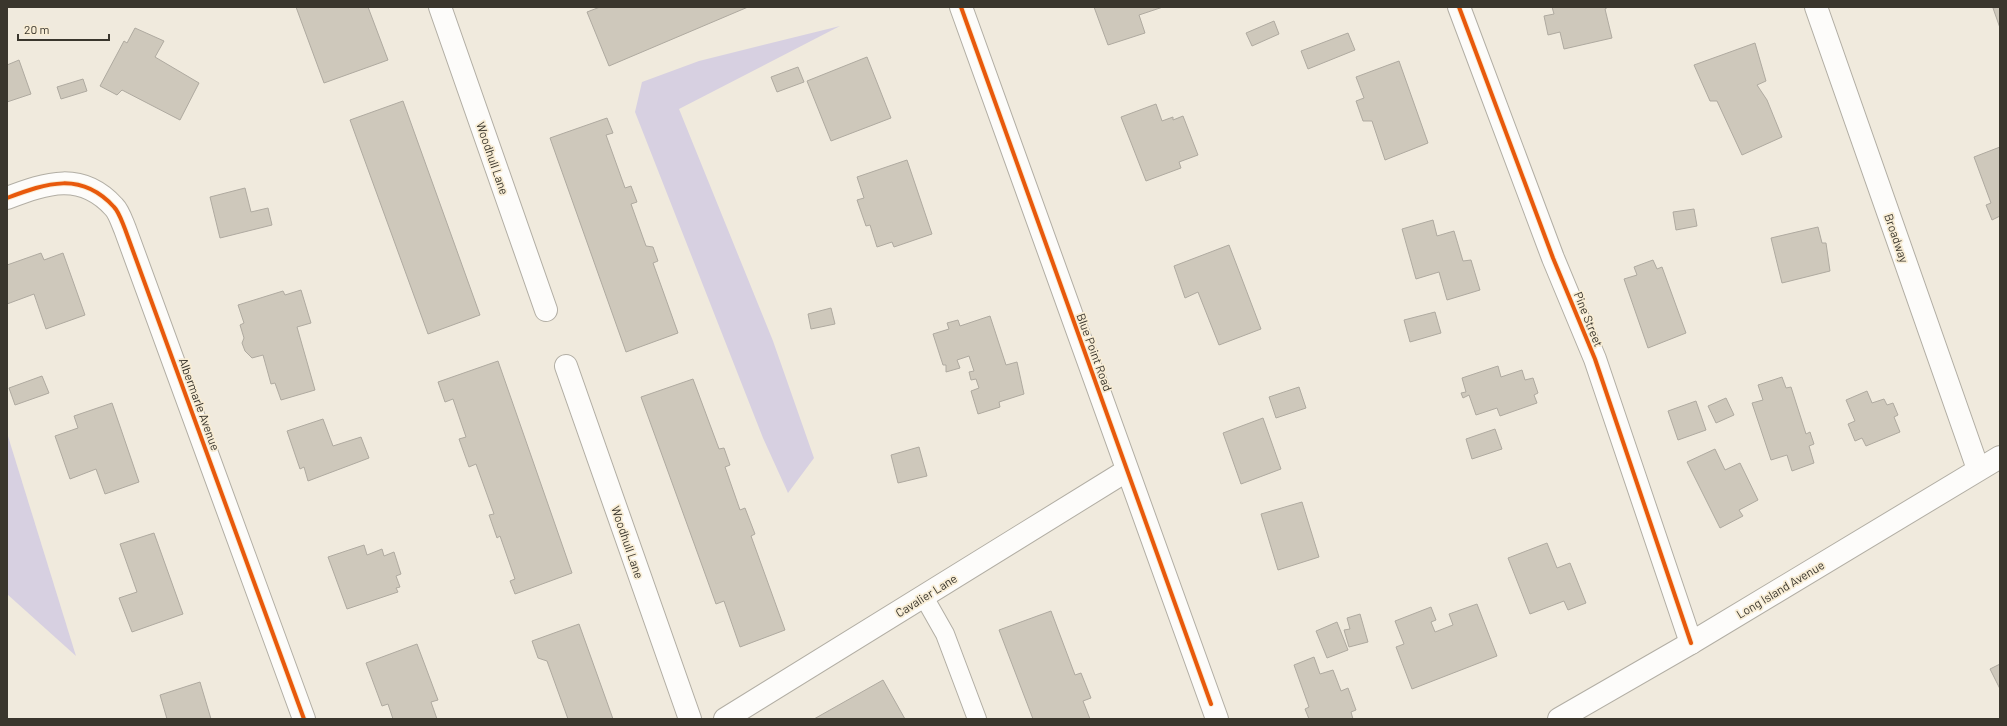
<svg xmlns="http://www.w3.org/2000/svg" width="2007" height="726" font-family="Barlow,sans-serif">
<rect width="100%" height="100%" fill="#f0eadd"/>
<g fill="#d7d0e1">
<path d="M840,26l-161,83 94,232 41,117 -26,35 -25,-55 -128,-326 7,-30 57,-21z"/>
<path d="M7,433l69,223 -69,-62z"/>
</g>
<g fill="#cec8bb" stroke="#afaaa0">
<path d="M296,7h72l20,53 -64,23z"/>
<path d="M600,7h148l-139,59 -22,-54z"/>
<path d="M1094,7h69l-24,8 6,18 -37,12z"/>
<path d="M1552,7h56l-3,2 7,29 -48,11 -4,-17 -12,3 -4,-19 10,-2z"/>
<path d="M2000,7v21l-7,-20z"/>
<path d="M1274,21l5,13 -27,12 -6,-13z"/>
<path d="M135,28l29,13 -9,16 44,26 -19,37 -58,-30 -5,5 -17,-9 24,-45 3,2z"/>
<path d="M1348,33l7,17 -47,19 -7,-18z"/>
<path d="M1755,43l11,38 -9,4 10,15 15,37 -40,18 -25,-54h-7l-16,-36z"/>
<path d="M867,57l24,61 -60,23 -24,-60z"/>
<path d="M19,60l12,34 -24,8v-37z"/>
<path d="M1399,61l29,82 -43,17 -13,-39h-9l-7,-20 8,-3 -8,-21z"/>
<path d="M798,67l6,15 -27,10 -6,-15z"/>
<path d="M83,79l4,12 -26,8 -4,-12z"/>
<path d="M403,101l77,214 -52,19 -78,-214z"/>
<path d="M1156,104l6,17 11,-4v3l10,-4 15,39 -19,7 2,6 -35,13 -25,-64z"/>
<path d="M607,118l6,15 -7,2 19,53 6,-2 6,16 -6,2 15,42 7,1 5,14 -5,2 25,70 -52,19 -76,-214z"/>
<path d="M2000,147v69l-8,4 -6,-15 5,-2 -17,-46z"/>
<path d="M907,160l25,74 -38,13 -2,-5 -15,5 -7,-22 -4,1 -9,-26 7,-2 -7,-21z"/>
<path d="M245,188l6,24 17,-4 4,17 -52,13 -10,-41z"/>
<path d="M1694,209l3,17 -21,4 -3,-18z"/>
<path d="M1433,220l4,16 17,-5 9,30 8,-1 9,30 -33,10 -8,-28 -23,7 -14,-50z"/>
<path d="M1818,227l4,16h4l4,28 -48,12 -11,-45z"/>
<path d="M1229,245l32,84 -42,16 -21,-53 -13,6 -11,-32z"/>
<path d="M41,253l3,7 19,-7 22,62 -39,14 -12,-35 -27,10v-39z"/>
<path d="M1653,260l4,9 5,-2 24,66 -38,15 -24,-69 13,-4 -3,-8z"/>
<path d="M301,290l10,33 -14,4 18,63 -34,10 -6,-17 -4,1 -8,-29 -11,3 -7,-7 -3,-8 2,-5 -4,-13 4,-2 -6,-18 45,-14 2,4z"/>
<path d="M831,308l4,16 -24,5 -3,-15z"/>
<path d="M1435,312l6,21 -31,9 -6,-22z"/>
<path d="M990,316l16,49 11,-3 7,32 -25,8 1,5 -22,7 -7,-23 8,-3 -3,-9 -5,1 -2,-8 5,-1 -5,-15 -12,4 3,8 -14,4v-7h-3l-10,-31 16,-5 -2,-6 11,-3 2,6z"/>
<path d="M498,361l74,212 -57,21 -5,-13 5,-2 -15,-43 -3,2 -8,-23 5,-1 -18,-50 -7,3 -10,-28 7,-2 -13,-38 -8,3 -7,-20z"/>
<path d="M1498,366l3,11 21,-7 3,10 8,-2 5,15 -4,2 3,8 -37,13 -3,-8 -21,7 -7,-20 -6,3 -2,-5 5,-1 -4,-14z"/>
<path d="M42,376l7,17 -34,12 -6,-17z"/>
<path d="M1782,377l4,11 5,-1 15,47 4,-2 4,12 -5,2 5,17 -22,8 -5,-16 -16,5 -19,-57 11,-3 -5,-15z"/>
<path d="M693,379l26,70 5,-1 6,17 -5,2 15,43 5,-2 10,26 -4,2 34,94 -45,17 -16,-46 -8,3 -75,-207z"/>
<path d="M1299,387l7,21 -30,10 -7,-21z"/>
<path d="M1867,391l5,12 12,-4 3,6 6,-2 5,12 -4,2 6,15 -34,14 -4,-8 -7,3 -7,-17 7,-3 -9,-21z"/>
<path d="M1726,398l8,17 -18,8 -8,-17z"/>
<path d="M1696,401l10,29 -28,10 -10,-29z"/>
<path d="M112,403l27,79 -34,12 -9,-25 -26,10 -15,-43 23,-8 -4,-12z"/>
<path d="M1263,418l18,51 -40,15 -18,-51z"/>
<path d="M323,419l10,27 28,-9 8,21 -61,23 -4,-14 -4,2 -13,-38z"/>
<path d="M1495,429l7,20 -30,10 -6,-20z"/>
<path d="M919,447l8,29 -29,7 -7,-28z"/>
<path d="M1715,449l10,21 15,-7 18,37 -19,10 4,6 -23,12 -33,-66z"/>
<path d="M1302,502l17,55 -41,13 -17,-56z"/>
<path d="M154,533l29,81 -51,18 -13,-34 18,-6 -17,-48z"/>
<path d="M1547,543l10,25 13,-5 16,40 -18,7 -4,-9 -34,13 -22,-56z"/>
<path d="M364,545l3,10 15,-6 2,7 10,-4 7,22 -5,2 4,11 -4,1 2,4 -51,17 -19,-52z"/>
<path d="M1477,604l20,52 -85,33 -16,-42 8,-3 -9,-23 36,-14 5,13 -5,2 4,10 18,-7 -4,-11z"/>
<path d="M1051,611l24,64 6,-2 10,25 -8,3 7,18h-57l-34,-89z"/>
<path d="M1360,614l8,28 -19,5 -5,-17 6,-1 -3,-11z"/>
<path d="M1337,622l11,28 -21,8 -11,-27z"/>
<path d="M579,624l34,95h-45l-21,-58 -9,-3 -6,-17z"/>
<path d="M417,644l21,56 -7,2 6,17h-44l-5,-15 -6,2 -16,-43z"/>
<path d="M1314,657l6,17 13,-4 8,21 7,-3 8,22 -5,2 2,7h-44l-4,-10 4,-2 -15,-42z"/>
<path d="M2000,664v25l-10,-20z"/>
<path d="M883,680l22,39h-91z"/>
<path d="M200,682l11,37h-44l-7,-24z"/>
</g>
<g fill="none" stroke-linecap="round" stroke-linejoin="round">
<defs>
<path id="service" d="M924,597l21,37 32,85"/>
<g id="minor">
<path d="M440,7l106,303"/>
<path d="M1459,7l94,251 42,101 96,284"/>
<path d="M1816,7l162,462"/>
<path d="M7,198c40,-15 74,-27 107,9 5,5 8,15 11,22l179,490"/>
<path d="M566,366l124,353"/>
<path d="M725,719l401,-248"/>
</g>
<g id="tertiary">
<path d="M961,7l256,712"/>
<path d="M1559,719l132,-76 309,-186"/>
</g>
</defs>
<use href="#service" stroke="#b2aea4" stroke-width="20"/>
<use href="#minor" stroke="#b2aea4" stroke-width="24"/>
<use href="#tertiary" stroke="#b2aea4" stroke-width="24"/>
<use href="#service" stroke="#fdfcfa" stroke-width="18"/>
<use href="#minor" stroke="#fdfcfa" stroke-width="22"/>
<use href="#tertiary" stroke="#fdfcfa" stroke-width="22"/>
<defs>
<g id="cycleway">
<path d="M961,7l250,697"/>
<path d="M1459,7l94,251 42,101 96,284"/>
<path d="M7,198c40,-15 74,-27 107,9 5,5 8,15 11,22l179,490"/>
</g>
</defs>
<use href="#cycleway" stroke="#f8edd5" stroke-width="6"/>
<use href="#cycleway" stroke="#e8590c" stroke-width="4"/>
</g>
<g text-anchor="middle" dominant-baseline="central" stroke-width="3.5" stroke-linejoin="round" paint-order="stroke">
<g font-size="12" fill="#3a362d" stroke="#f8edd5">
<text transform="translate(493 158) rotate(71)">Woodhull Lane</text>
<text transform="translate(1897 238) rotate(71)">Broadway</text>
<text transform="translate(1589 319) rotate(68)">Pine Street</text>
<text transform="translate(1095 352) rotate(70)">Blue Point Road</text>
<text transform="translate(200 404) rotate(70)">Albermarle Avenue</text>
<text transform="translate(628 542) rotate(71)">Woodhull Lane</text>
<text transform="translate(1780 589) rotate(-31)">Long Island Avenue</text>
<text transform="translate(926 595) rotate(-32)">Cavalier Lane</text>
</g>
</g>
<rect width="2007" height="726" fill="none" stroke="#3a362d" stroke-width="16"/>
<path d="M18 34v6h91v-6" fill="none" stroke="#3a362d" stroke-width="2"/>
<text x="24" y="34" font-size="12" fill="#3a362d" stroke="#f8edd5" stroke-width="3" paint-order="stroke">20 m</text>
</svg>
